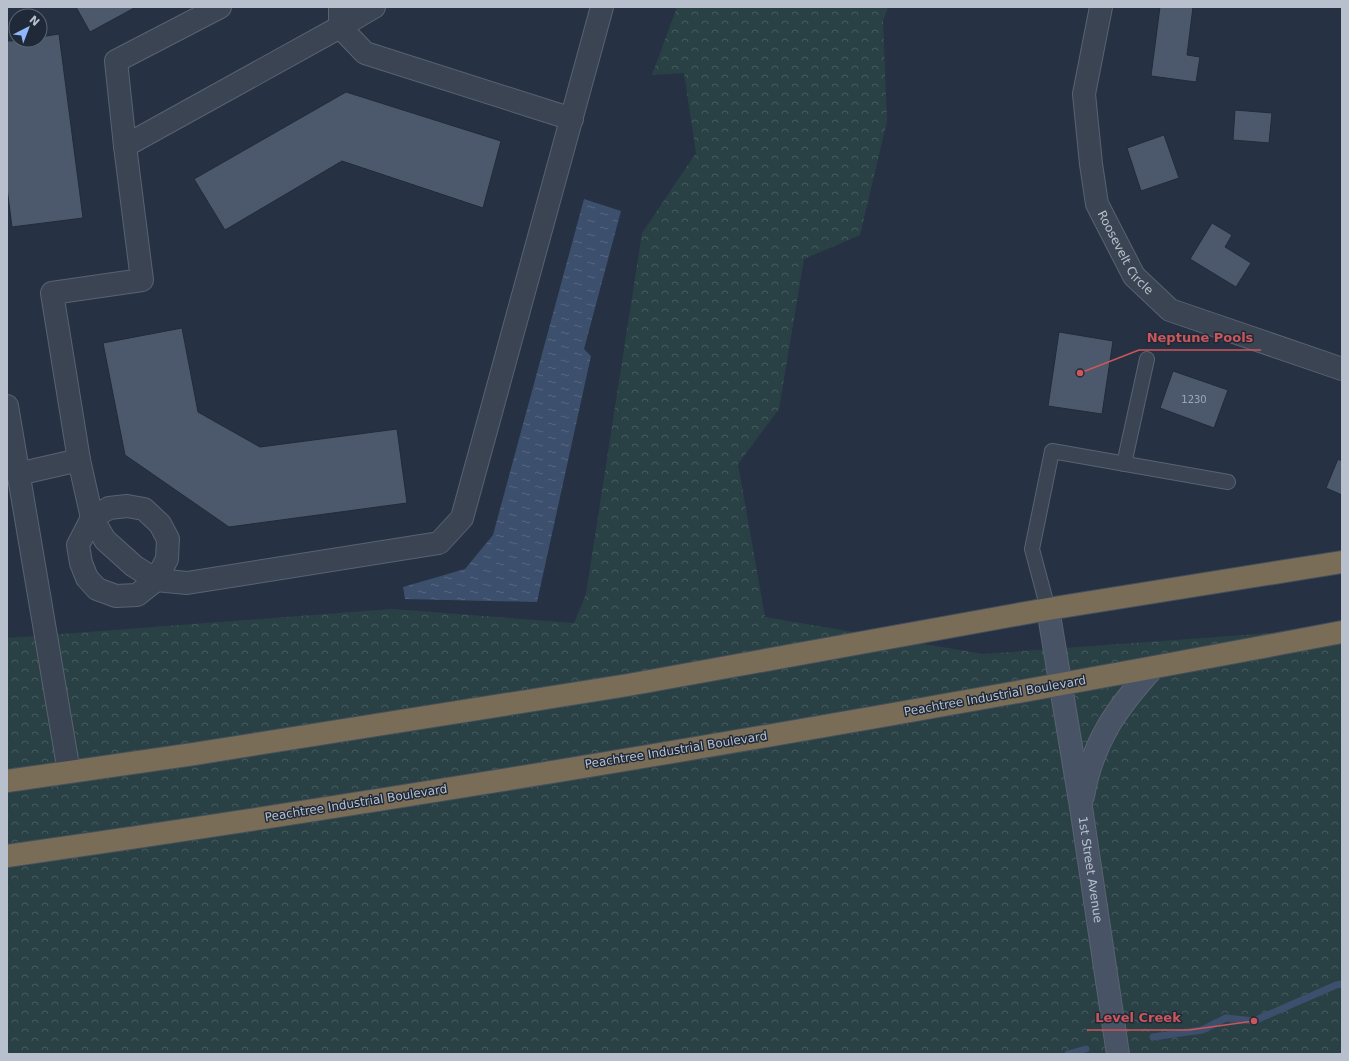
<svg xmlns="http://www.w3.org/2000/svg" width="1349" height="1061" font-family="'DejaVu Sans',sans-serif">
<defs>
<pattern id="forest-crowns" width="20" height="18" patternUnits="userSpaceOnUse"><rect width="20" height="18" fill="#294144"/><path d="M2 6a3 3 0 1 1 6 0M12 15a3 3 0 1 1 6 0" fill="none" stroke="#465b5e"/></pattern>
<pattern id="water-ripples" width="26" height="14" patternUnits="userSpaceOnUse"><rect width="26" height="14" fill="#3c4f6c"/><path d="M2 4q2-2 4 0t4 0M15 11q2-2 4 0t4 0" fill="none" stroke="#566780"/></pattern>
</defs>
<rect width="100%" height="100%" fill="#263243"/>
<path fill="url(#forest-crowns)" d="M677,7h211l-5,14 4,100 -27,114 -56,24 -25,150 -41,55 27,153 218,37 359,-26v426h-1335v-419l2,3 383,-29 182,14 12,-29 56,-361 54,-80 -12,-80 -32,2z"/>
<path fill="url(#water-ripples)" d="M584,199l37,12 -37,138 7,7 -54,246 -132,-3 -2,-12 62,-18 28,-34z"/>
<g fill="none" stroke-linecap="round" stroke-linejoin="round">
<g stroke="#3c4f6c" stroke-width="7">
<path d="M1153,1037l49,-7 24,-12 28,3 82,-36 6,-1"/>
<path d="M1068,1054l18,-5"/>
</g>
</g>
<g fill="#4c596c" stroke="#212b3a">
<path d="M76,7h60l-46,25z"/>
<path d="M1160,7h33l-6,48 13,2 -4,25 -45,-6z"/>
<path d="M59,34l24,184 -71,9 -5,-39v-147l33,-1v-3z"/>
<path d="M346,92l155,49 -18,67 -141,-47 -117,69 -31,-51z"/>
<path d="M1235,110l37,3 -3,30 -36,-3z"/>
<path d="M1164,135l15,43 -38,13 -14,-43z"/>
<path d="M1212,223l20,12 -7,12 26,16 -15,24 -46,-28z"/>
<path d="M182,328l16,84 62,35 137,-18 10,74 -178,24 -104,-72 -22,-112z"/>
<path d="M1059,332l54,9 -11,73 -54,-8z"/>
<path d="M1173,371l55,19 -14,38 -54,-20z"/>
<path d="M1338,459l4,2v34l-16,-7z"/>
</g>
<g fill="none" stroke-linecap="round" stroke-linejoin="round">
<defs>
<g id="lane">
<path d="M1124,464l23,-105"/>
<path d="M1048,609l-16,-60 20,-98 176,31"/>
</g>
<g id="street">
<path d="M340,7v20l34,-20"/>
<path id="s1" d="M1101,7l-17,87 7,70 6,40 37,72 36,34 172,59"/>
<path d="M572,119l-207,-66 -25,-26 -215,119 17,134 -90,13 27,167 13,58 13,22 29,26 22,14 31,3 252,-40 23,-25 140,-511"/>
<path d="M125,146l-9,-85 104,-54"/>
<path d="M7,406l62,366"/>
<path d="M18,474l61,-14"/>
<path d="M127,506l17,3 16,15 8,15 -1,20 -11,21 -19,15 -21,1 -19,-7 -10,-11 -6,-15 -3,-18 14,-27 17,-10z"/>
</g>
<g id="secondary">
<path id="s2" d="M1048,609l33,198 37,247"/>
<path d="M1083,796c10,-55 33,-87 70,-128"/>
</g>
<g id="highway">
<path d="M7,781l187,-27 434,-69 420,-76 294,-47"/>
<path d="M7,856c446,-64 892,-140 1335,-224"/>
</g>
</defs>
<use href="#lane" stroke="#596270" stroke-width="16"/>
<use href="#street" stroke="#596270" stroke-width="24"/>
<use href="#secondary" stroke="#596270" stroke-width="24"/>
<use href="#highway" stroke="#454f5d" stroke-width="24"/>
<use href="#lane" stroke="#3b4453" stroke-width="14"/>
<use href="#street" stroke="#3b4453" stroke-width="22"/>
<use href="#secondary" stroke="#495366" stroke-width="22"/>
<use href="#highway" stroke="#796d58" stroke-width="22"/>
</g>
<g text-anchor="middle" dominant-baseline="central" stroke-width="3" stroke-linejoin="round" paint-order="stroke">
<g font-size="10" fill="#9da6b5">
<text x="1194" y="399">1230</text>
</g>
<g font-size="12" fill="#b8c0cd" stroke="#1f2938">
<text stroke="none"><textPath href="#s1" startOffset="256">Roosevelt Circle</textPath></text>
<text transform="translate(995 696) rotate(-10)">Peachtree Industrial Boulevard</text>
<text transform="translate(676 750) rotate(-9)">Peachtree Industrial Boulevard</text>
<text transform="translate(356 803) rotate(-9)">Peachtree Industrial Boulevard</text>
<text stroke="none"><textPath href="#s2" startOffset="264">1st Street Avenue</textPath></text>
</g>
</g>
<path fill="none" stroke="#cd565a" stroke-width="1.5" d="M1080 373L1139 350H1261M1254 1021L1189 1030H1087"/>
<g fill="#cd565a" stroke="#1f2938" stroke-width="1.5">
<circle cx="1080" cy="373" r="4"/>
<circle cx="1254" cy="1021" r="4"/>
</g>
<g font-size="13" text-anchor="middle" font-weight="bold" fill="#cd565a" stroke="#1f2938" stroke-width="3" stroke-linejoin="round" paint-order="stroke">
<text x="1200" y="342">Neptune Pools</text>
<text x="1138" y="1022">Level Creek</text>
</g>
<rect width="1349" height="1061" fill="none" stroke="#b8c0cd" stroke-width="16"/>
<g transform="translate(28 28) rotate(42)"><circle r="19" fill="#1f2938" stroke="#5c6574"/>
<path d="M0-3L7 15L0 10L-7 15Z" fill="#90b7fa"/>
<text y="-6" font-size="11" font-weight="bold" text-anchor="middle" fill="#b8c0cd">N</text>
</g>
</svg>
